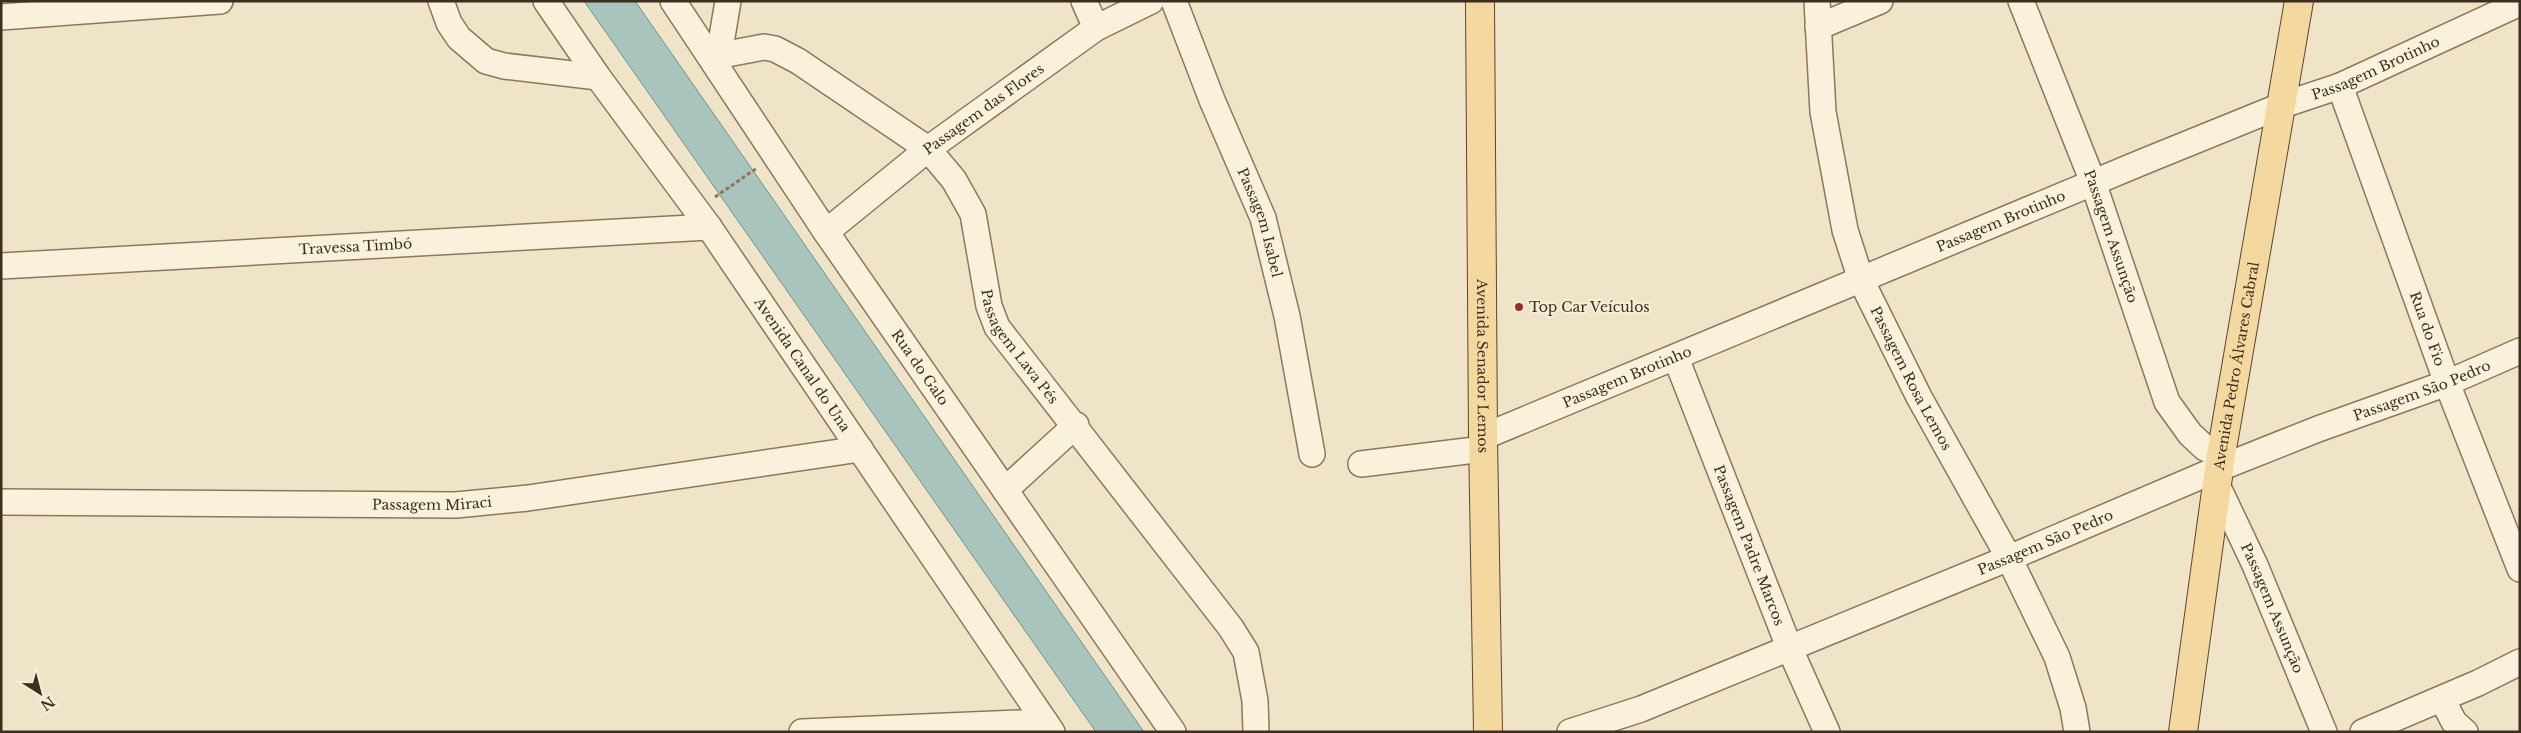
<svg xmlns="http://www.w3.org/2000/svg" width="2521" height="733" font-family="'Libre Baskerville',serif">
<rect width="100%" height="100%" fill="#f0e4c8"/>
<path fill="#a9c4bc" stroke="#6f938a" d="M584,1h51l509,731h-48z"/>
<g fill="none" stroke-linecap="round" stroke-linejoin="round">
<defs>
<g id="minor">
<path d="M441,1l8,22 10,15 27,23 18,5 94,11"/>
<path id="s1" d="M546,1l52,76 111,150 343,505"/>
<path id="s2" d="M673,1l153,231 347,500"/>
<path d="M1084,1l12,27"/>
<path id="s3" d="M1174,1l38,99 51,118 24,98 25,138"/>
<path id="s4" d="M1817,1l6,111 22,118 16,50 58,117 90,161 48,99 16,51 4,24"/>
<path id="s5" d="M2021,1l72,181 74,220 23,32 15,14 16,7"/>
<path d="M1,17l219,-16"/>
<path d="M1818,27l62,-26"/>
<path d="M719,55l9,-54"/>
<path id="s6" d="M711,57l53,-10 11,2 23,12 130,88 26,31 19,34 16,92 8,21 234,301 15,24 9,49 1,31"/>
<path id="s7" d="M2340,86l107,297 73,186"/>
<path id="s8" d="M826,232l102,-83 168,-121 55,-27"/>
<path id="s9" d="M1,266l708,-39"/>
<path id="s10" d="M1676,358l113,289 38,85"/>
<path id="s11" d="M1483,437l662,-276 138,-56 57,-19 180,-83"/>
<path d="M1361,464l122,-15"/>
<path id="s12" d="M2217,485l38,80 69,167"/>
<path d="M1005,490l71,-65"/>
<path id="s13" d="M1,502l455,3 72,-7 332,-49"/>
<path d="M2442,699l12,23 11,10"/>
<path d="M802,732l243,-10"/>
<path id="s14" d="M1570,732l71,-23 368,-151 211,-90 98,-39 129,-46 73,-32"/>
<path d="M2363,732l115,-49 42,-21"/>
</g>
<g id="major">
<path id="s15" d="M1480,1l3,436 5,295"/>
<path id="s16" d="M2183,732l38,-277 78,-454"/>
</g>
</defs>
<use href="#minor" stroke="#8d765c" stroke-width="28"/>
<use href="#major" stroke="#5b4430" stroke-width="30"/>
<path stroke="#8d765c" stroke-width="3" stroke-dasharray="4 2.5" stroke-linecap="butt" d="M715,197l42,-29"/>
<use href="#minor" stroke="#faf1dc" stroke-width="25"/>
<use href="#major" stroke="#f3d9a0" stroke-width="28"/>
</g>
<circle fill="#9e2a2b" stroke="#f7eed8" stroke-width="2" cx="1519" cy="307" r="5"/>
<g text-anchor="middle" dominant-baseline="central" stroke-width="4" stroke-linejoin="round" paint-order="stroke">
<g font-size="14" fill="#3d2e20" stroke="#f7eed8">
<text stroke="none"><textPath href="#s11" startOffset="966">Passagem Brotinho</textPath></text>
<text stroke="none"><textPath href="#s8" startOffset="200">Passagem das Flores</textPath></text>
<text stroke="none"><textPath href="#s11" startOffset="561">Passagem Brotinho</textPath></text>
<text stroke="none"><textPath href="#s3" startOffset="238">Passagem Isabel</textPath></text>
<text stroke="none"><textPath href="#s5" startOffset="252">Passagem Assunção</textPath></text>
<text stroke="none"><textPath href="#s9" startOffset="355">Travessa Timbó</textPath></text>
<text stroke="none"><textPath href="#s7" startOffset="258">Rua do Fio</textPath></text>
<text stroke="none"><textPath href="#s6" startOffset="471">Passagem Lava Pés</textPath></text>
<text stroke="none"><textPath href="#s1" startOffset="445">Avenida Canal do Una</textPath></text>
<text stroke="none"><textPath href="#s16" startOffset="370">Avenida Pedro Álvares Cabral</textPath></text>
<text stroke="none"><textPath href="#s15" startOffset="365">Avenida Senador Lemos</textPath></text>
<text stroke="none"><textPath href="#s2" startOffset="442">Rua do Galo</textPath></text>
<text stroke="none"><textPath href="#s4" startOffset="394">Passagem Rosa Lemos</textPath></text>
<text stroke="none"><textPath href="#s11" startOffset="156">Passagem Brotinho</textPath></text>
<text stroke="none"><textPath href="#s14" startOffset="918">Passagem São Pedro</textPath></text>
<text stroke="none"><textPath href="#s13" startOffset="431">Passagem Miraci</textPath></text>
<text stroke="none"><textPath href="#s14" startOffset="512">Passagem São Pedro</textPath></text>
<text stroke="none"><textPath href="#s10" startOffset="201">Passagem Padre Marcos</textPath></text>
<text stroke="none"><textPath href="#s12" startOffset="135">Passagem Assunção</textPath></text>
</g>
<g font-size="14" fill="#3d2e20" stroke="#f7eed8" text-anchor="start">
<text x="1529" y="307">Top Car Veículos</text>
</g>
</g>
<rect width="2521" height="733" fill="none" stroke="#3d2e20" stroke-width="5"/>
<g transform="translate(40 693) rotate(144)" stroke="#f7eed8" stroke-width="4" paint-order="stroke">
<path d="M0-4L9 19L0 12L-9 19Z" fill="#3d2e20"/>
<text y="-8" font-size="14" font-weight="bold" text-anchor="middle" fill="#3d2e20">N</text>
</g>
</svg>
